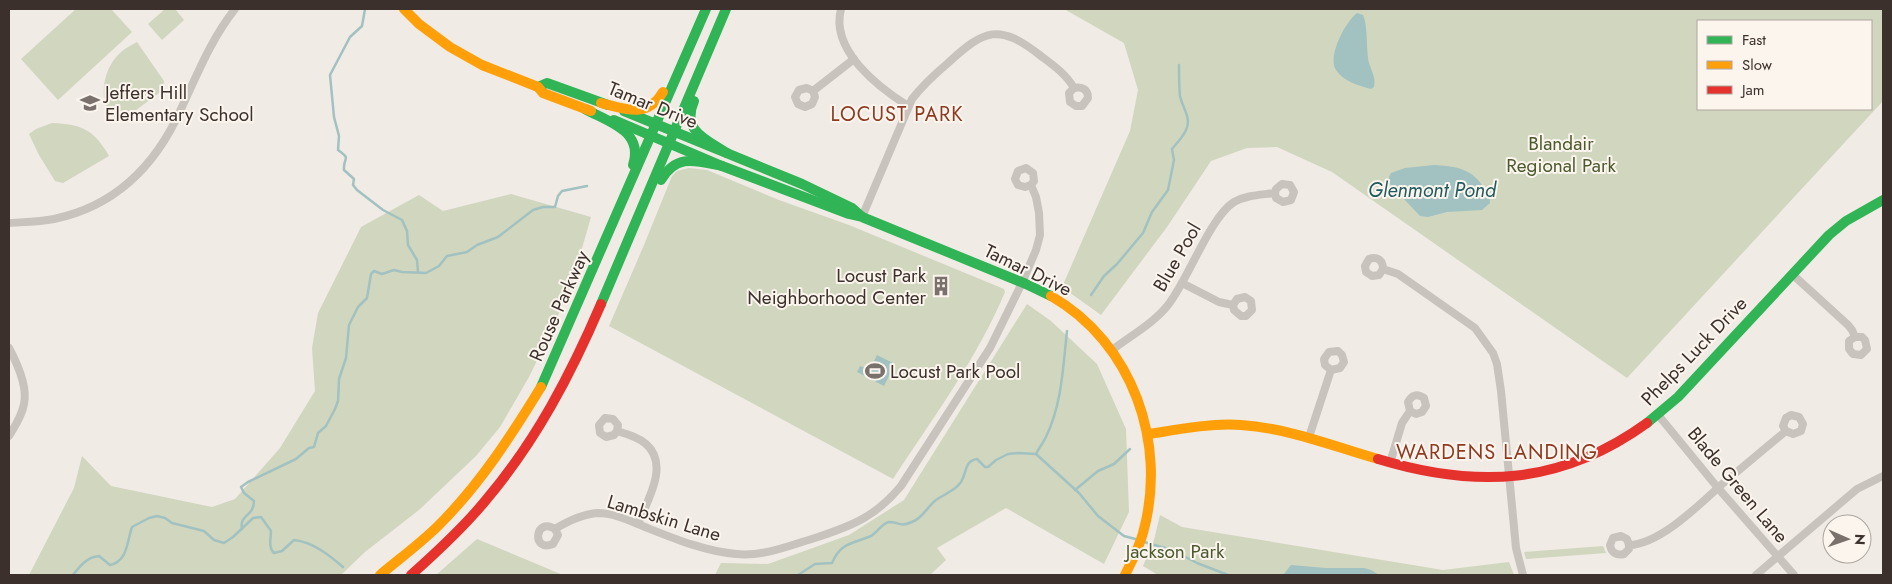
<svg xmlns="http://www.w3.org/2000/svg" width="1892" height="584" font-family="Jost,sans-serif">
<rect width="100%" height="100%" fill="#f0ebe5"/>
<g fill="#d1d6bf" fill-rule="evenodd">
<path d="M76,9h35l21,23 -74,68 -37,-41z"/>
<path d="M165,9h10l9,11 -22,20 -14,-16z"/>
<path d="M1064,9h819v92l-256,277 -295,-206 -55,-25 -30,1 -36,13 -44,66 -66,88 -39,-28 68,-156 8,-41 -14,-47zM1698,21h173v88h-173z"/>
<path d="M137,42l27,39 -1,9 -43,32c-3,-3 -6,-5 -9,-8 -14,-17 -6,-48 9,-61 5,-5 12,-8 17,-11z"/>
<path d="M52,123c30,1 42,7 57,33l-46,27 -8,-2 -16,-26 -10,-21 7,-5z"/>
<path d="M689,168l18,2 72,30 70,25 155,64 1,3c-28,67 -73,127 -112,187l-284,-153 35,-81 28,-69 5,-5z"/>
<path d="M511,194l80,23 -19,66 -22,51 -21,43 -29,50 -24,29 -57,54 -54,42 -24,23h-312l45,-87 8,-32 29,30 101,21 23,-8 45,-51 35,-57 -3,-43 6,-35 43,-86 58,-32 24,16z"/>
<path d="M1027,304l24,17 46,43 29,65 3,83 -25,52 -98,-56 -69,40 9,12 -16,15h-215l6,-12 47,1 81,-29 55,-35z"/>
<path d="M1160,515l22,12 261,43 66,-8 5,13h-356l-15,-9 11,-26z"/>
<path d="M477,539l86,36h-127z"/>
<path d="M1603,546l3,7 -80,6 -2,-7z"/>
</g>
<g fill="#a1c2c1">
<path d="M1357,13l6,2c5,10 3,35 6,48 3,9 7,15 5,24l-3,2c-12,-3 -28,-8 -35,-19 -9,-13 9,-48 21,-57z"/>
<path d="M1434,165c20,1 36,3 48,20 5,6 8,11 8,18l-8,7 -35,2 -19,5 -8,-1 -31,-33 -1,-4 3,-6 14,-5z"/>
<path d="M877,355l18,9 -11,22 -27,-14 3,-6 10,3z"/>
<path d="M1291,565l35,3h38l7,2 8,5h-96z"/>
</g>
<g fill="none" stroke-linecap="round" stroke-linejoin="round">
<g stroke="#a1c2c1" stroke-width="2.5">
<path d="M365,9l-3,17 -12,11 -20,38 4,42 5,19 -1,14c14,10 5,6 6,20l10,9 -1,6 4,5 26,20 19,10 5,11 1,14 9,15 1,12"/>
<path d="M1091,295l13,-19 13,-12 26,-31 9,-21 16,-22 6,-30 -2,-11c5,-6 11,-12 14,-19 6,-12 -4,-23 -6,-34 -1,-9 -1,-22 -1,-31"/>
<path d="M1036,454c3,-6 7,-11 10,-17 16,-33 17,-70 21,-106"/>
<path d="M1075,490l23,-19 16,-7 16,-15"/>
<path d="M242,529c-3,-15 12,-12 12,-28l-10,-8 -3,-6 7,-5 48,-23 13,-11 5,-1 4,-14 8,-7 9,-17 3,-8 1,-22 7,-21 3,-33 9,-18 9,-9 4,-24 3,-3 8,3 12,-4 8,2 24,1 13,-7 8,-10 20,-4 10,-7 21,-8 35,-27 10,-3h12l3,-11 4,-5 25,-5"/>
<path d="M1144,542l28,8 25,13 31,12"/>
<path d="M73,575c7,-9 14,-18 26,-19l11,9c18,-4 17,-24 22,-38l17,-9 8,-2 8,2 7,5 32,8 10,9 10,3 9,-6 20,-19 8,-1 10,14c0,7 -3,17 3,22l8,-2 12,-11c19,2 35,15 49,27"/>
<path d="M798,575l17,-11 17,-1c9,-21 20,-19 39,-27 6,-3 11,-13 18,-14 11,0 10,6 25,-1 9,-4 14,-15 22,-21 4,-3 9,-5 13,-8 4,-2 9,-6 12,-10 6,-9 3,-21 16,-23l8,8h3l8,-7 12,-6 11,-1 17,1 43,39 19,23 26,20 15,4"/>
</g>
<g stroke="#c9c3be" stroke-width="8">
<path d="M841,9c-11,41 37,78 67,97"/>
<path d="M813,91l2,6 -3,7 -7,3 -7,-3 -3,-7 4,-7 8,-2 6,3 41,-32"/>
<path d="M862,217l50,-118c11,-14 23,-25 36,-36 37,-34 51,-40 93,-7 12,9 25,18 33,32 9,-2 14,2 14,10l-6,8h-6l-6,-4 -1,-9 5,-5"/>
<path d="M9,223c15,-1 30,-1 45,-4 62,-13 102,-54 127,-110 16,-34 30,-70 54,-100"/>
<path d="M1383,269l-4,6 -7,1 -6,-4 -1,-6 4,-7c8,-3 14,1 14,10l15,5 77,54 18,25 4,11 4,27 15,157 7,27"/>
<path d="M1792,274l56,51 4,5 3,7h7l3,3 2,9 -6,6 -8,-1 -4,-5v-8l6,-4"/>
<path d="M1182,283l37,19 14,3 1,5 7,6h5l6,-6 -1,-9 -6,-4 -8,2 -4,6"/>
<path d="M9,348c8,15 19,38 15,56 -2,12 -9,22 -15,32"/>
<path d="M1112,350c18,-14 42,-27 56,-45 20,-25 42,-88 66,-103 12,-7 27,-7 41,-9l1,-4 6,-5 8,1 4,7 -3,8 -8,2 -7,-4 -1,-5"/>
<path d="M1659,416l59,72 76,87"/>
<path d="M617,431l-3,4 -8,2 -6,-4 -1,-8 6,-7 8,1 5,6 -1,6c10,3 21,6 29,13 24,21 1,57 -8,80"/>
<path d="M1309,437l22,-67 9,-2 4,-6 -2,-7 -4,-4 -9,1 -5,7 1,6 6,5"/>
<path d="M1390,463l12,-40 8,-12 -2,-9c4,-7 9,-9 16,-4l2,8 -4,6 -6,2 -6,-3"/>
<path d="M555,529l3,6 -5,9c-22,9 -18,-28 2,-15 13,-8 27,-15 43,-16 16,0 32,8 47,14 30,12 59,24 91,27 28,3 55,-9 82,-17 36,-12 58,-21 83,-51l89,-138 32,-65 14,-33 4,-15 -1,-22 -3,-16 -5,-12 3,-4 -1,-8 -7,-5 -8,3 -3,8 3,6 7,2 6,-2"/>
<path d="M1629,545l-2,-6 -6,-3 -8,2 -3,7c1,7 6,11 14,9l5,-5v-4c31,-1 70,-40 92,-60 22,-18 43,-36 65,-54l7,3 8,-3 2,-7 -4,-7 -8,-2 -5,3 -3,8 3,5"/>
<path d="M1756,575l101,-86 26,-13"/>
</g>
<g stroke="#30b455" stroke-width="10">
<path d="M538,87l9,-4 61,22"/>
<path d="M694,101c-13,30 12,38 33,52"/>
<path d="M585,109c24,13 59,22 48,56"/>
<path d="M624,111l178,73 50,24 9,8"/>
<path d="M614,120l108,46 127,48 13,3 164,67 25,12"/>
<path d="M661,180c16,-27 35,-19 61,-14"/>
<path d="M601,304l125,-295"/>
<path d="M541,387l165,-378"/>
<path d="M1647,423l31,-26 151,-162 17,-14 37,-21"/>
</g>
<g stroke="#ff9f0a" stroke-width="10">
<path d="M404,9l15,15 31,23 32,18 56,22 5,6 48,18"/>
<path d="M601,103c25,6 46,16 62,-11"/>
<path d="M1051,296c82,47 117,148 92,237 -4,15 -11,28 -18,42"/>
<path d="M1150,434c30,-5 61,-11 91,-9 47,3 92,21 137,34"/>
<path d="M380,575c19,-16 41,-32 59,-50 41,-41 72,-89 102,-138"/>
</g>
<g stroke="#e5322d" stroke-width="10">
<path d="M1378,459c99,30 183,26 269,-36"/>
<path d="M411,575c27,-24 53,-48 75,-75 50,-59 85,-126 115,-196"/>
</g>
</g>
<defs>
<symbol id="school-bare" viewBox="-9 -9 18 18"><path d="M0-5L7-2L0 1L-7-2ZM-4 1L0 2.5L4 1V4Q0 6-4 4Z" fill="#7a716c" stroke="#fbf5ee" stroke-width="2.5" paint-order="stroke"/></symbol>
<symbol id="building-bare" viewBox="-9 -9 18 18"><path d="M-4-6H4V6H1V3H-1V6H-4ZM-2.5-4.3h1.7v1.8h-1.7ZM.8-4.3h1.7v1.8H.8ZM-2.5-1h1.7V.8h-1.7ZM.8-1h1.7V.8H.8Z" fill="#7a716c" stroke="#fbf5ee" stroke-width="2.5" paint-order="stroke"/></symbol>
<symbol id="stadium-bare" viewBox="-9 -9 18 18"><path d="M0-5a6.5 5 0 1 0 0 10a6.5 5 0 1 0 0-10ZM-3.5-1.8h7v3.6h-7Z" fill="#7a716c" stroke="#fbf5ee" stroke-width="2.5" paint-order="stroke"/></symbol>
</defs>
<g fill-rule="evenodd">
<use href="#school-bare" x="76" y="89" width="28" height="28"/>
<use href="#building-bare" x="927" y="272" width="28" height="28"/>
<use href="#stadium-bare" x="861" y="357" width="28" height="28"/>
</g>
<g text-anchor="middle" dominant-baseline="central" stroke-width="4" stroke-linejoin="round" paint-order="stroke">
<g font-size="19" fill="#3b302b" stroke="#fbf5ee" text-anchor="start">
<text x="105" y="92">Jeffers Hill<tspan x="105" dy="22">Elementary School</tspan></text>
<text x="926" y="275" text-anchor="end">Locust Park<tspan x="926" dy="22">Neighborhood Center</tspan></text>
<text x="890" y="371">Locust Park Pool</text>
</g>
<g font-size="19" fill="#3b302b" stroke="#fbf5ee">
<text transform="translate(653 105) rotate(22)">Tamar Drive</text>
<text transform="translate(1177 257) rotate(-60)">Blue Pool</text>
<text transform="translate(1028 270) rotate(26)">Tamar Drive</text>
<text transform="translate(559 306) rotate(-66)">Rouse Parkway</text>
<text transform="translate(1694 351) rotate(-46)">Phelps Luck Drive</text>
<text transform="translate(1738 485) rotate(50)">Blade Green Lane</text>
<text transform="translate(664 518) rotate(17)">Lambskin Lane</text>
</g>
<g font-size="19" fill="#4a5a2e" stroke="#fbf5ee">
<text x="1561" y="143">Blandair<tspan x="1561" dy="22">Regional Park</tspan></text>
<text x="1175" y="551">Jackson Park</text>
</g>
<g font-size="20" letter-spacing="1" fill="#8c3b22" stroke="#fbf5ee">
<text x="897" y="114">LOCUST PARK</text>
<text x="1497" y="452">WARDENS LANDING</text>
</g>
<g font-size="20" font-style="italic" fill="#1f5a5e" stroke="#fbf5ee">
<text x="1432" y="190">Glenmont Pond</text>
</g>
</g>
<rect width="1892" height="584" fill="none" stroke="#3b302b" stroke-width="20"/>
<rect x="1697" y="20" width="175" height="90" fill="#fbf5ee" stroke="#aea6a0"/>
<rect x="1707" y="36" width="25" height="8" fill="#30b455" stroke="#aea6a0"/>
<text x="1742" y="45" font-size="15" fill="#3b302b">Fast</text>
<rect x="1707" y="61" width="25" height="8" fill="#ff9f0a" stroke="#aea6a0"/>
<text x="1742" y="70" font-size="15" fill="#3b302b">Slow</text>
<rect x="1707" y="86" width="25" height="8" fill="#e5322d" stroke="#aea6a0"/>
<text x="1742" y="95" font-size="15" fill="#3b302b">Jam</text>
<g transform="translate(1847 539) rotate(92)"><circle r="24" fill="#fbf5ee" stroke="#aea6a0"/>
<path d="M0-4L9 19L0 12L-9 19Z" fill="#7a716c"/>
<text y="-8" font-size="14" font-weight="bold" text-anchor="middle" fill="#3b302b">N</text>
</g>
</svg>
